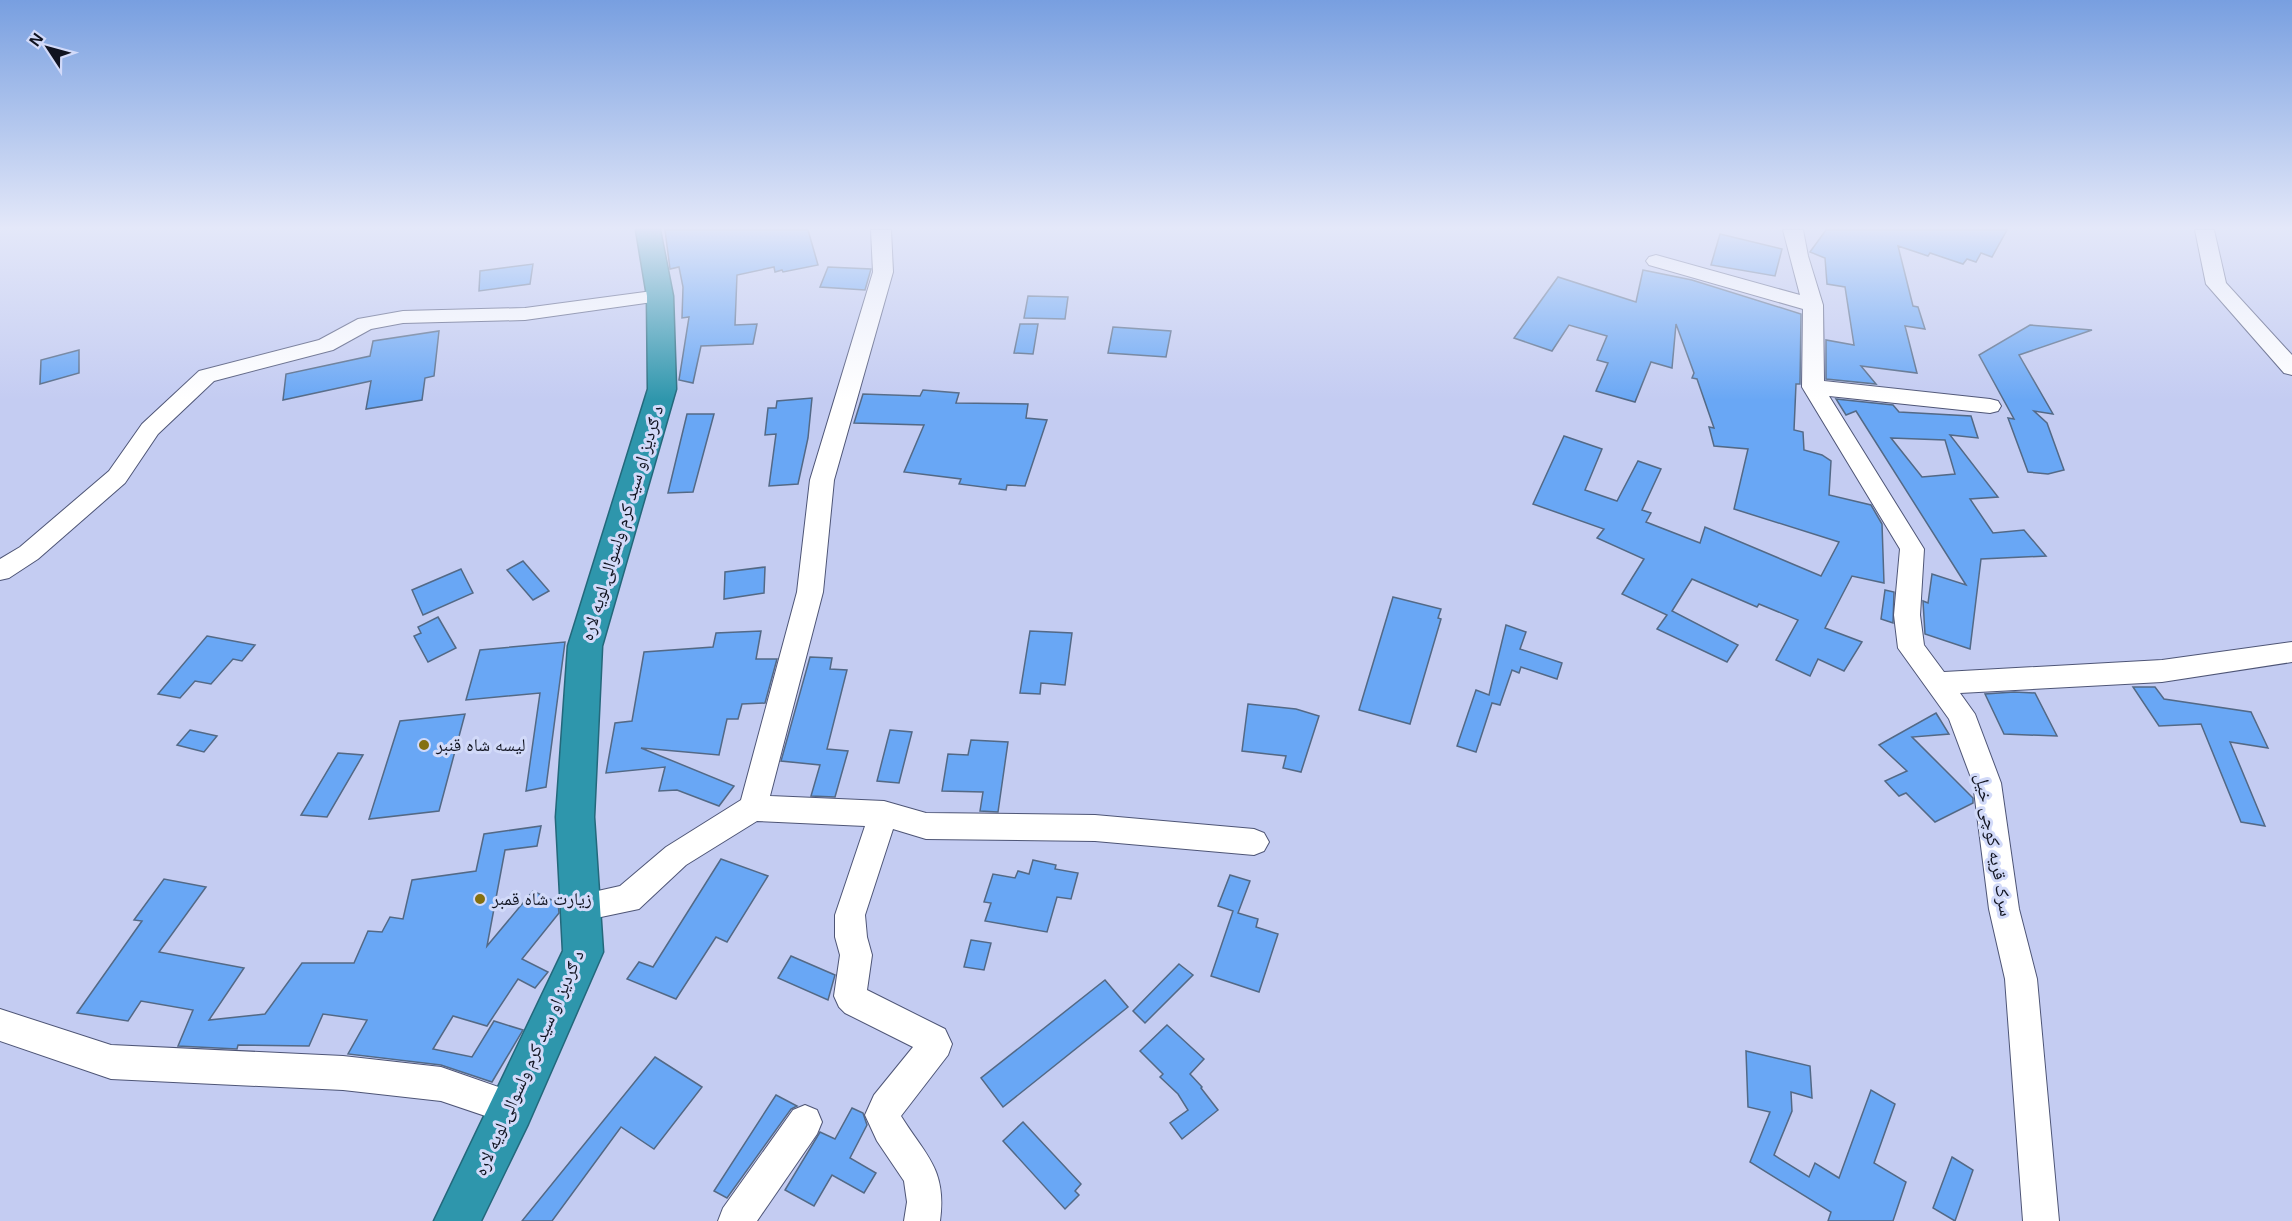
<svg xmlns="http://www.w3.org/2000/svg" width="2292" height="1221" font-family="Helvetica,'Noto Naskh Arabic',sans-serif">
<rect width="100%" height="100%" fill="#c4ccf2"/>
<g fill="#69a7f5" stroke="#536986" stroke-width="1.5" fill-rule="evenodd">
<path d="M665,230h143l10,35 -35,7 -1,-2 -7,2 -1,-5 -37,8 -2,50 22,-1 -4,20 -52,2 -8,37 -14,-3 10,-63 -7,1 1,-31 -4,-20 -9,2z"/>
<path d="M1826,230h181l-15,27 -11,-4 -5,9 -9,-3 -4,5 -33,-11 -2,3 -30,-10 15,60 5,1 7,22 -20,-3 12,47 -56,-7 15,18 -50,-5v-39l28,5 -9,-58 -18,-3 -2,-26 -15,-6z"/>
<path d="M1720,234l62,15 -7,27 -64,-11z"/>
<path d="M533,264l-3,20 -51,7 1,-20z"/>
<path d="M828,267l43,2 -6,21 -45,-3z"/>
<path d="M1643,270l49,10 109,34 -1,70h-4l-2,46 9,2 1,18 18,5 9,6 -2,34 42,10 11,19 2,59 -32,-7 -27,52 37,14 -18,29 -26,-12 -8,17 -34,-16 22,-40 -39,-16 -2,3 -65,-28 -20,32 66,34 -11,17 -70,-33 10,-14 -45,-21 22,-35 -47,-21 7,-9 -71,-25 31,-68 38,13 -17,41 32,11 21,-40 23,8 -19,41 9,3 -5,9 54,21 5,-16 116,49 18,-34 -105,-33 14,-60 -34,-3 -5,-19 5,1 -17,-49 -5,-1 2,-5 -18,-49 -4,44 -21,-6 -16,40 -39,-11 12,-28 -11,-3 10,-24 -38,-11 -17,26 -38,-13 44,-61 78,25z"/>
<path d="M1028,296l40,1 -3,22 -41,-1z"/>
<path d="M1020,324h18l-5,30 -19,-1z"/>
<path d="M2030,325l62,5 -73,25 34,59 -19,-3 13,12 17,47 -16,4 -20,-2 -20,-54 6,1 -35,-64z"/>
<path d="M1113,327l58,4 -5,26 -58,-4z"/>
<path d="M439,331l-5,45 -9,2 -3,22 -56,9 5,-28 -88,19 3,-26 84,-18 3,-15z"/>
<path d="M79,350v23l-39,11 1,-24z"/>
<path d="M923,390l36,3 -3,10 72,1 -2,14 21,2 -22,66 -18,-1 -1,5 -47,-6 2,-5 -57,-7 20,-47 -70,-2 9,-29 57,2z"/>
<path d="M812,398l-4,40 -10,46 -29,2 7,-52 -11,1 3,-27h8l1,-7z"/>
<path d="M1836,399l57,6 6,7 72,4 7,22 -28,-3 48,62 -28,2 23,34 31,-3 22,26 -65,3 -11,90 -45,-15 -2,-33 5,2 4,-29 34,11 -110,-174 -10,4zM1891,438l54,2 10,34 -33,3z"/>
<path d="M687,414h27l-21,78 -25,1z"/>
<path d="M523,561l26,30 -16,9 -26,-30z"/>
<path d="M765,567l-1,26 -40,6 1,-27z"/>
<path d="M461,569l12,24 -50,22 -11,-25z"/>
<path d="M1885,590l9,2 -1,31 -12,-4z"/>
<path d="M1393,597l48,12 -3,9 3,1 -31,105 -51,-14z"/>
<path d="M438,617l18,31 -28,14 -14,-26 7,-3 -3,-6z"/>
<path d="M1506,625l20,7 -6,17 42,14 -5,16 -36,-12 -2,6 -7,-3 -12,35 -8,-2 -16,49 -19,-6 19,-56 13,5z"/>
<path d="M761,631l-5,28h21l-12,44 -23,1 -4,15h-11l-8,36 -78,-7 93,38 -15,20 -42,-16 -18,1 6,-24 -59,6 9,-50 17,-2 12,-69 69,-5 3,-14z"/>
<path d="M1030,631l42,2 -7,52 -24,-2 -1,11 -20,-1z"/>
<path d="M207,636l48,9 -13,16 -9,-2 -22,25 -16,-3 -15,17 -22,-4z"/>
<path d="M565,642l-19,145 -20,4 14,-98 -74,7 14,-50z"/>
<path d="M810,657l22,1 -2,11 17,1 -20,79 21,2 -13,46 -24,-1 9,-31 -39,-4z"/>
<path d="M2133,687h22l9,12 87,13 17,36 -38,-6 35,84 -24,-4 -40,-98 -42,2z"/>
<path d="M2014,692l21,1 22,43 -53,-2 -19,-40z"/>
<path d="M1248,704l48,5 23,7 -18,56 -18,-4 3,-12 -44,-5z"/>
<path d="M1936,713l13,21 -37,3 61,61v5l-38,19 -29,-29 -7,3 -14,-15 22,-10 -28,-26z"/>
<path d="M465,714l-26,97 -70,8 31,-98z"/>
<path d="M190,730l27,6 -13,16 -27,-7z"/>
<path d="M890,730l22,2 -13,51 -22,-2z"/>
<path d="M971,740l37,2 -10,70 -18,-1 3,-19 -41,-1 6,-37 20,1z"/>
<path d="M338,753l25,2 -36,62 -26,-2z"/>
<path d="M541,826l-4,20 -32,4 -18,96 46,-55 25,12 1,10 -37,46 26,13 -13,16 -17,-9 -31,47 -34,-10 -20,33 39,8 22,-36 29,9 -31,52 -51,-17 -93,-11 19,-34 -44,-6 -14,32 -71,-1 -1,4 -59,-3 15,-36 -52,-9 -13,20 -51,-8 65,-92 -8,-1 30,-41 42,8 -47,65 85,16 -35,52 56,-6 37,-51h52l14,-32 14,1 8,-15 13,2 9,-39 64,-9 8,-37z"/>
<path d="M721,859l47,17 -41,66 -11,-5 -40,62 -49,-20 12,-17 14,5z"/>
<path d="M1033,860l23,5 -1,4 23,4 -7,26 -14,-2 -10,35 -62,-11 6,-18 -7,-1 9,-28 22,4 3,-7 11,3z"/>
<path d="M1230,875l20,6 -12,32 20,6 -2,8 22,7 -19,58 -48,-16 22,-65 -15,-5z"/>
<path d="M971,940l20,3 -7,27 -20,-3z"/>
<path d="M791,956l44,19 -7,25 -50,-22z"/>
<path d="M1179,964l14,11 -48,48 -12,-12z"/>
<path d="M1105,980l23,27 -125,100 -22,-29z"/>
<path d="M1167,1025l37,34 -14,15 12,13 -1,1 17,22 -36,29 -12,-16 18,-13 -10,-16 -18,-17 3,-3 -23,-23z"/>
<path d="M1746,1051l64,15 2,32 -21,-6 1,19 -18,44 35,22 6,-14 24,15 32,-88 24,14 -21,59 32,19 -13,39h-65l3,-9 -81,-50 20,-50 -22,-5z"/>
<path d="M655,1057l47,30 -48,62 -33,-22 -69,94h-30z"/>
<path d="M776,1095l21,11 -6,3 -64,89 -13,-7z"/>
<path d="M852,1108l11,5 4,12 -17,33 26,15 -12,20 -32,-18 -18,31 -29,-16 35,-58 15,7z"/>
<path d="M1023,1122l58,62 -6,7 4,4 -14,14 -62,-68z"/>
<path d="M1952,1157l21,13 -18,51 -22,-13z"/>
</g>
<g fill="none" stroke-linecap="round" stroke-linejoin="round">
<defs>
<g id="minor">
<path d="M871,230h20l2,42 -59,208 -11,112 -53,204 114,5 42,12 169,2 159,14 10,4 5,9 -5,9 -10,4 -159,-14 -169,-2 -33,-10 -28,86 2,22 5,18 -5,35 78,39 7,15 -4,11 -47,61c25,40 46,53 39,105h-36l3,-19 -3,-21 -27,-40 -12,-26 9,-20 39,-48 -68,-34 -6,-6 -5,-11 6,-41 -5,-18v-22l30,-89 -108,-5 -71,44 -47,44 -57,12 -11,-4 -4,-10 4,-10 49,-11 46,-39 75,-47 56,-208 13,-112 63,-208z"/>
<path d="M1783,230h20l5,26 15,49 1,76 166,18 8,2 3,5 -3,5 -8,2 -161,-17 95,153 -4,66 4,30 20,27 218,-12 130,-18v20l-130,20 -202,11 15,21 26,69 18,126 18,70 22,242h-36l-18,-242 -16,-70 -16,-126 -24,-64 -51,-71 -4,-33 6,-66 -98,-162 1,-78 -154,-44 -3,-4 3,-4 7,-2 144,40z"/>
<path d="M2195,230h19l12,53 66,72v20l-8,-2 -78,-89z"/>
<path d="M660,290l7,2 3,4 -3,4 -142,20 -122,3 -32,6 -38,21 -119,31 -56,53 -33,49 -87,76 -29,19 -9,2v-21l20,-12 89,-76 33,-47 57,-53 120,-31 39,-21 45,-8 122,-3z"/>
<path d="M0,1009l111,36 232,11 98,11 83,29 5,12 -5,12 -12,5 -71,-24 -98,-11 -232,-11 -111,-38z"/>
<path d="M805,1105l12,5 5,12 -5,12 -60,87h-39l5,-13 70,-98z"/>
</g>
<path id="highway" d="M636,230h24l13,66 3,93 -74,257 -8,171 9,135 -75,172 -47,97h-47l129,-270 -7,-134 12,-171 80,-257 -1,-93z"/>
</defs>
<use href="#minor" stroke="#4e5576" stroke-width="2"/>
<use href="#highway" stroke="#24687b" stroke-width="3"/>
<use href="#minor" fill="#fff" fill-rule="evenodd"/>
<use href="#highway" fill="#2e96ac" fill-rule="evenodd"/>
</g>
<linearGradient id="sky" x2="0" y2="1"><stop stop-color="#789fe0"/><stop offset="0.57" stop-color="#e4e8f9"/><stop offset="1" stop-color="#e4e8f9" stop-opacity="0"/></linearGradient>
<rect width="2292" height="400" fill="url(#sky)"/>
<g fill="#85700f" stroke="#d2daf9" stroke-width="2">
<circle cx="424" cy="745" r="6"/>
<circle cx="480" cy="899" r="6"/>
</g>
<g text-anchor="middle" dominant-baseline="central" stroke-width="6" stroke-linejoin="round" paint-order="stroke">
<g font-size="18" fill="#101320" stroke="#d2daf9">
<text transform="translate(622 523) rotate(-73)">د ګردیز او سید کرم ولسوالۍ لویه لاره</text>
<text transform="translate(1994 845) rotate(80)">سرک قریه کوچی خیل</text>
<text transform="translate(529 1063) rotate(-66)">د ګردیز او سید کرم ولسوالۍ لویه لاره</text>
</g>
<g font-size="18" fill="#101320" stroke="#d2daf9" text-anchor="start">
<text x="436" y="745">لیسه شاه قنبر</text>
<text x="492" y="899">زیارت شاه قمبر</text>
</g>
</g>
<g transform="translate(48 48) rotate(306)" stroke="#d2daf9" stroke-width="4.5" paint-order="stroke">
<path d="M0-4.5L10 22L0 15L-10 22Z" fill="#101320"/>
<text y="-9" font-size="16" font-weight="bold" text-anchor="middle" fill="#101320">N</text>
</g>
</svg>
